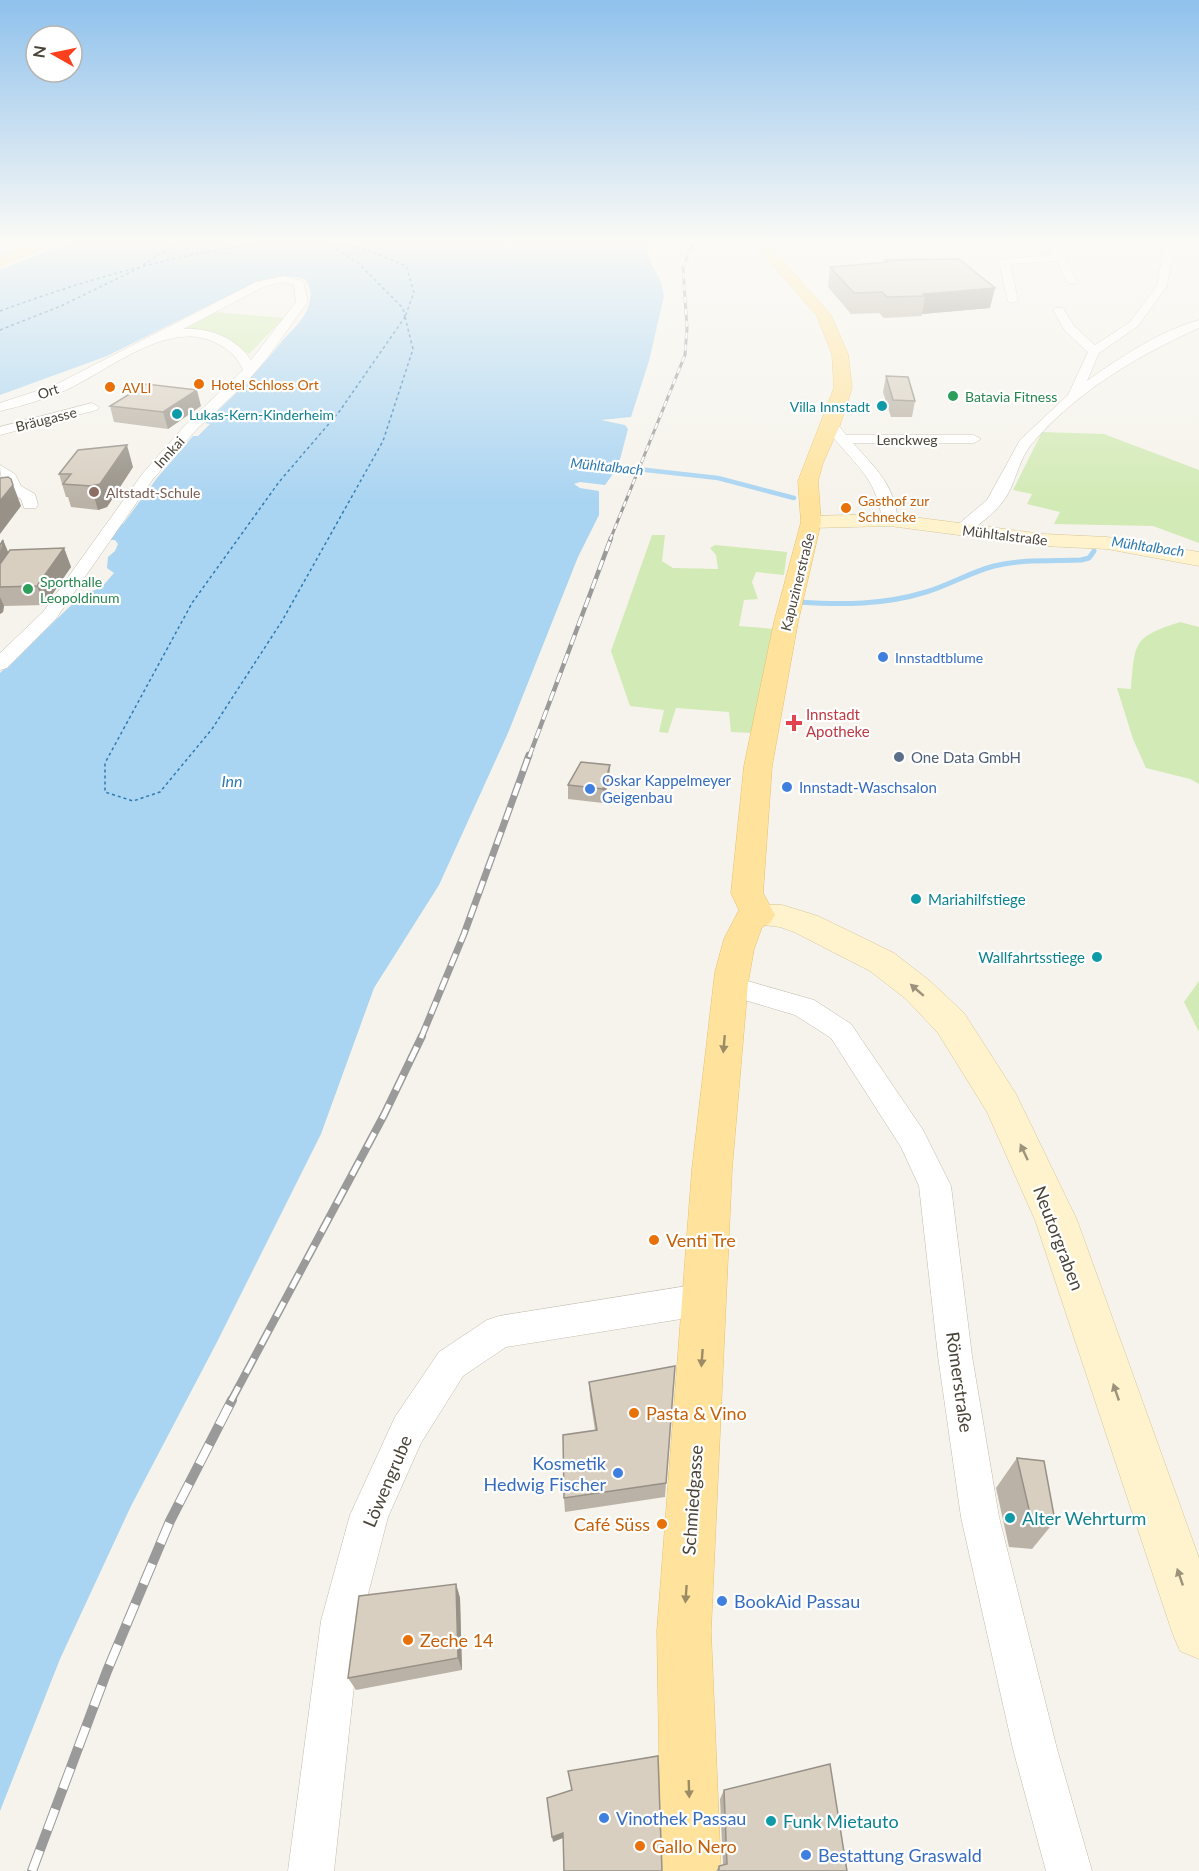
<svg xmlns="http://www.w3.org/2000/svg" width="1199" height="1871" font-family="Lato,sans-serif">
<rect width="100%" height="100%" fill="#f6f3ec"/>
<g fill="#d2eab5">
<path d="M216,312l68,6 -35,36 -35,-22 -29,-3z"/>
<path d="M1042,432l62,2 95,36v73l-46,-17 -99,-2 6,-12 -33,-8 5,-10 -19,-4z"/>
<path d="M652,535h13l-3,26 11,7 45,1 -2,-14 -6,-7 5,-3 72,7 -3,23 -28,-3 -4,10 6,17 -14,1 -5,26 36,3 -22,104 -22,-1 -2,-20 -53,-4 -8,25 -9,-1 5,-22 -34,-4 -19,-55z"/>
<path d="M1180,622l19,5v157l-9,-5 -44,-11 -13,-29 -16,-51 14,1c4,-47 2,-52 49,-67z"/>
<path d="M1199,981v51l-15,-30z"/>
</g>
<path fill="#a9d4f2" d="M73,241h575v16l13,25 3,14 -15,65 -18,56 -30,3 24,5 3,4 -10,38 -13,18 -25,-3 -6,2 6,4 19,3v24l-21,42 -70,176 -69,152 -65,103 -53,146 -104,208 -86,164 -71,153 -60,152v-1138l83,-79 18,-6 13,-15 -7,-5 1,-11 7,-6 3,-7 -3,-4h-6l9,-16h5l34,-46 36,-42h5l12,-12 -5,-1c28,-26 54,-53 78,-83 9,-10 21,-20 25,-33 4,-10 3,-19 -2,-27 -19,-7 -35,-2 -54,4l-145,72 -107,39v-125z"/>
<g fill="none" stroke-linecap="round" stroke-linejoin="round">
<path stroke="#a9d4f2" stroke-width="4.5" d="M610,466l108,12 76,20"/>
<path stroke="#a9d4f2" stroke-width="5" d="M799,602c43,3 85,3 127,-10 23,-7 45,-20 68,-26 28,-7 58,-5 87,-6l8,-2 5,-7"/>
<g stroke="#2e7ab2" stroke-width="1.5" stroke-dasharray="3 3" stroke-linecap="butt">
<path d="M303,241l24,1"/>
<path d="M325,241l2,1"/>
<path d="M327,242l41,8 38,16 8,26 -9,25"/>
<path d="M327,242l31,21 45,45 2,9"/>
<path d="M143,265l38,-24"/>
<path d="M0,311c93,-34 185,-60 284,-70"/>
<path d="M405,317l8,32 -30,92 -101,180 -70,108 -52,63 -27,9 -28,-9v-29l87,-160 87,-121 60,-70z"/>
<path d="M0,330l61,-24 78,-38"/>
</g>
<defs>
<g id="street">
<path d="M15,241h15l-30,12v-6z"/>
<path d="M1052,241l6,3 19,37 -1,2h-8l-11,-22 -47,3 8,36 -6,3 -4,-1 -9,-41 1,-2 54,-4 -6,-11z"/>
<path d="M1165,241h10l-8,45 -29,40 -39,27 -12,28c33,-24 73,-50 112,-61v8c-62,28 -125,65 -169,118 -9,12 -13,28 -19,42 -9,20 -27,33 -44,45h-12l-2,-3 2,-3 32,-27 33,-60 48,-45 20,-43 -23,-21 -12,-21 2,-2h8l11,18 21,19 35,-23 27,-36z"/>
<path d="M283,276l20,5 5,21 -2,2 -38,53 -23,27 -48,45 -44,50 -98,141 -48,48 -7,2v-17l43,-41 100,-139 44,-50 56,-53c-5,-12 -13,-20 -25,-26 -48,-27 -108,26 -152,46 -20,9 -44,16 -66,21v-8l55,-18 201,-103zM283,282l11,3 2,17 -45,58c-15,-22 -42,-33 -68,-31l80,-42z"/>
<path d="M92,403l7,4 -2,3 -97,25v-8z"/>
<path d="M835,426l5,1 6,8h128l7,4 -7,4h-121c24,27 40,40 45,77l-8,5 -8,-5c-6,-46 -30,-56 -54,-90z"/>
<path d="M0,465l15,9 6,12 14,8 3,11 -2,3h-12l-3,-9c-14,-8 -21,-17 -21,-34z"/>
<path d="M730,976l84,24 37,24 72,106 28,56 21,170 27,161 58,232 35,122h-46l-33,-122 -52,-232 -23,-161 -19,-170 -18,-39 -70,-109 -36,-23 -74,-22 -4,-7 4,-7z"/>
<path d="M706,1283l12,5 5,11 -5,11 -12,5 -200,32 -43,29 -42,67 -33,74 -27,104 -27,250h-46l33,-250 29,-106 45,-98 44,-65 48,-32 12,-4z"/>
</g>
<g id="secondary">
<path d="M890,514l153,20 64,3 92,15v14l-92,-17 -64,-3 -153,-20 -79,2 -7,-2 -3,-4 3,-4 7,-2z"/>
<path d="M759,904l23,1 36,11 76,37 36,28 34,32 52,81 61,126 122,338v101l-19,-8 -8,-19 -137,-412 -48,-108 -49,-79 -32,-34 -36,-28 -76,-39 -14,-5 -32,-4 -5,-8 5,-8z"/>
</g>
<g id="primary">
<path d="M41,241h18l-59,25v-9z"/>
<path d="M752,241h13l66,74 17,39 4,34 -12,37 -17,38 -5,18 3,41 -23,100 -26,144 -9,127 12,22 -5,8 -8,4 -8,22 -6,34 -16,186 -21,462 10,240h-60l-4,-240 35,-462 23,-197 9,-33 15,-29 -8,-17 13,-127 30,-144 27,-100 -3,-41 36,-93 -2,-34 -15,-38z"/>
</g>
</defs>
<use href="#street" stroke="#c2bbae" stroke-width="1"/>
<use href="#secondary" stroke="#d6c79b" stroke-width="1"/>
<use href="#primary" stroke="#e6c16a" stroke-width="1"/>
<use href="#street" fill="#fff" fill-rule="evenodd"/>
<use href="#secondary" fill="#fff3cd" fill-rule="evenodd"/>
<use href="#primary" fill="#ffe39c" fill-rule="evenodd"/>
<defs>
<path id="rail-far4" d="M610,540l75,-185 2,-27 -4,-61 11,-26"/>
<path id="rail-far3" d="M529,757l82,-219"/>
<path id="rail-far2" d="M421,1038l43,-104 65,-179"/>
<path id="rail-far1" d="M231,1401l153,-286 38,-79"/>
<path id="rail" d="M32,1871l75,-200 63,-150 62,-121"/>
</defs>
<use href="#rail-far4" stroke="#9a9a9a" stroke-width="3"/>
<use href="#rail-far3" stroke="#9a9a9a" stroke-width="4.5"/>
<use href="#rail-far2" stroke="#9a9a9a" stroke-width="7"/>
<use href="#rail-far1" stroke="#9a9a9a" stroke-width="8"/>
<use href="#rail" stroke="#9a9a9a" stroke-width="10"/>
<use href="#rail-far4" stroke="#fff" stroke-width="2" stroke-dasharray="6" stroke-linecap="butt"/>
<use href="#rail-far3" stroke="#fff" stroke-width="3" stroke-dasharray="10" stroke-linecap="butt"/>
<use href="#rail-far2" stroke="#fff" stroke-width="4.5" stroke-dasharray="13" stroke-linecap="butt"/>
<use href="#rail-far1" stroke="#fff" stroke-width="5" stroke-dasharray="16" stroke-linecap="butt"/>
<use href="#rail" stroke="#fff" stroke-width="8" stroke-dasharray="22" stroke-linecap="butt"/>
</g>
<g fill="#bab2a6">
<path d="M885,260l105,48 -68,6v2l-38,2 -5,-5 -28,1 -23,-27 2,-20 55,-4z"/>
<path d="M886,376l29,25 -3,16h-21l-8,-25z"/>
<path d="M110,406h91l-33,23 -54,-7z"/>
<path d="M133,467l-26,40 -9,3 -27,-3 -3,-10h-2l-7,-23z"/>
<path d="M3,540l5,12 56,-4 7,19 -26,38 -41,1 -1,6 -3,2v-69z"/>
<path d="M609,779l-6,24 -35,-4v-14z"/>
<path d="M589,1382l77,101 -1,14 -100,15 -1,-14 31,-68 -5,-33z"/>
<path d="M1017,1458l38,63 -23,28 -23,-2 -13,-59z"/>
<path d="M456,1584l4,14 2,72 -106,20 -8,-12z"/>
<path d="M724,1790l123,81h-131l3,-5 4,-1 -3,-66z"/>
</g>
<g fill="#979187">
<path d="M995,288l-5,20 -68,6 3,-18 -2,-2z"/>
<path d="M197,390l4,16 -33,23 -5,-17z"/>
<path d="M127,445l6,22 -26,40 -9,3 -7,-24z"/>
<path d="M11,479l10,27 -21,28v-33z"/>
<path d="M3,540l8,19 -11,6v-3z"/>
<path d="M64,548l7,19 -26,38 -8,-19z"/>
<path d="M0,597l4,9 -1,6 -3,2z"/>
<path d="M610,765l-1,14 -6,24v-14z"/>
<path d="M456,1584l4,14 2,72 -4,-12z"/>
<path d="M563,1833v5l-10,4 -1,-5z"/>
</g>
<g fill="#d8cfc1" stroke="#979187" stroke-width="1.5">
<path d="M959,259l36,29 -72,6 2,2 -38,1 -5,-5 -28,1 -24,-26 58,-5 -3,-2z"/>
<path d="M886,376l22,1 7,24 -22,-1z"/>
<path d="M146,384l51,6 -34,22 -53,-6z"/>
<path d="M127,445l-27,39 -9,2 -28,-2 8,-10h-12l19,-24z"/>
<path d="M8,477l3,2 2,6 -13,16v-23z"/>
<path d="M3,540l-3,22v-17z"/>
<path d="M64,548l-27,38 -37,1v-23l10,-14z"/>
<path d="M581,762l29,3 -7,24 -35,-4z"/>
<path d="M675,1366l-9,117 -102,15 -1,-63 34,-5 -8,-48z"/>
<path d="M1017,1458l27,3 11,60 -24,-3z"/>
<path d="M456,1584l2,74 -110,20 11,-82z"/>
<path d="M658,1756l4,115h-98l-1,-38 -11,4 -5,-39 25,-8 -4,-19z"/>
<path d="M830,1764l17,107h-128v-5l8,-2 -3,-74z"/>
</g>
<defs><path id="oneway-solid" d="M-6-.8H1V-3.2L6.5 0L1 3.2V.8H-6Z" transform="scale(1.5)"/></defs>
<g fill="#9c937c">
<use href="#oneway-solid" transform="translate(917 990) rotate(-139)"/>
<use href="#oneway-solid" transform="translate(1024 1152) rotate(-115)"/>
<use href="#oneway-solid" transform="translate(1116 1392) rotate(-109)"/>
<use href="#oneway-solid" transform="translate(1180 1577) rotate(-109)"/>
</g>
<g fill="#9c8c66">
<use href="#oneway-solid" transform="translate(724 1044) rotate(95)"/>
<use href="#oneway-solid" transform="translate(702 1358) rotate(94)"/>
<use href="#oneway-solid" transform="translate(686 1594) rotate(94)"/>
<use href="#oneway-solid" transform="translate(689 1789) rotate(88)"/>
</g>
<linearGradient id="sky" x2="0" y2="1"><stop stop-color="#8fc1ec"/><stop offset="0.48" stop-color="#fbfaf6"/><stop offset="1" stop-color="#fbfaf6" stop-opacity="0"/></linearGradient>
<rect width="1199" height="503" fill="url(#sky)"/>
<g fill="#e8710a" stroke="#fff" stroke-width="2">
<circle cx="199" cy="384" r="6"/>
<circle cx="110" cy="387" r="6"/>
<circle cx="846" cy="508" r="6"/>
<circle cx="654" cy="1240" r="6"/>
<circle cx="634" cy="1413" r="6"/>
<circle cx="662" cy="1524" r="6"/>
<circle cx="408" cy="1640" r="6"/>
<circle cx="640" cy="1846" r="6"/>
</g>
<g fill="#2e9e5b" stroke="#fff" stroke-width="2">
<circle cx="953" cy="396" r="6"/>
<circle cx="28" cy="589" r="6"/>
</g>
<g fill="#0f9aa8" stroke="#fff" stroke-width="2">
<circle cx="882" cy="406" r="6"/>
<circle cx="177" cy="414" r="6"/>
<circle cx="916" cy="899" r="6"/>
<circle cx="1097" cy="957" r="6"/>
<circle cx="1010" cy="1518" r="6"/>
<circle cx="771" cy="1821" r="6"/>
</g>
<circle fill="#8d6e63" stroke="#fff" stroke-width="2" cx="94" cy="492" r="6"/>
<g fill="#3f7fe0" stroke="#fff" stroke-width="2">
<circle cx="883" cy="657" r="6"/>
<circle cx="787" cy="787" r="6"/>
<circle cx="590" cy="789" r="6"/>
<circle cx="618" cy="1473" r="6"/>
<circle cx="722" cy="1601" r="6"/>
<circle cx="604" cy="1818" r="6"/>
<circle cx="806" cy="1855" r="6"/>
</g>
<path fill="#e0444e" stroke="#fff" stroke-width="2" d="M791 714h6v6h6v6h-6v6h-6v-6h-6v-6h6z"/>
<circle fill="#5c6f8a" stroke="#fff" stroke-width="2" cx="899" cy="757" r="6"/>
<g text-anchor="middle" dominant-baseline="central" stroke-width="4.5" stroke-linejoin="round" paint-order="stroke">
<g font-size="14" fill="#c56008" stroke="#fff" text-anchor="start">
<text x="211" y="384">Hotel Schloss Ort</text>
<text x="122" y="387">AVLI</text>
<text x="858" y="500">Gasthof zur<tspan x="858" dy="16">Schnecke</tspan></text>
</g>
<g font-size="14" fill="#4b4439" stroke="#fff">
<text transform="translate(48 391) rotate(-19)">Ort</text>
<text transform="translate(46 419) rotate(-14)">Bräugasse</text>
<text x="907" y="439">Lenckweg</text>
<text transform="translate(169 452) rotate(-48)">Innkai</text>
<text transform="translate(1005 535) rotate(7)">Mühltalstraße</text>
<text transform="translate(797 582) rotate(-76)">Kapuzinerstraße</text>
</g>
<g font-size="14" fill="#27864d" stroke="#fff" text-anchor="start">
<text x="965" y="396">Batavia Fitness</text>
<text x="40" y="581">Sporthalle<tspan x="40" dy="16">Leopoldinum</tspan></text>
</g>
<g font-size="14" fill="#0d838f" stroke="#fff" text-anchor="end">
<text x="870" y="406">Villa Innstadt</text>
<text x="189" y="414" text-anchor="start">Lukas-Kern-Kinderheim</text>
</g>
<g font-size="14" font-style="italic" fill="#2e7ab2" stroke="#fff">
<text transform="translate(607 466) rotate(6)">Mühltalbach</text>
<text transform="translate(1148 546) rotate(8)">Mühltalbach</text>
</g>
<g font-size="14" fill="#785e54" stroke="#fff" text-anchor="start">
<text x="106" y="492">Altstadt-Schule</text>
</g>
<g font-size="14" fill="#366cbe" stroke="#fff" text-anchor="start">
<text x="895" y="657">Innstadtblume</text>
</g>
<g font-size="15" fill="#be3a42" stroke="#fff" text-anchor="start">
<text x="806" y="714">Innstadt<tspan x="806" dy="17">Apotheke</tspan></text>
</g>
<g font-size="15" fill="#4e5e75" stroke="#fff" text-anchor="start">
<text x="911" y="757">One Data GmbH</text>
</g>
<g font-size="15" fill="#366cbe" stroke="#fff" text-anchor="start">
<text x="602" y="780">Oskar Kappelmeyer<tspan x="602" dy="17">Geigenbau</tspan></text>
<text x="799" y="787">Innstadt-Waschsalon</text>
</g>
<g font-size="15" fill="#0d838f" stroke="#fff" text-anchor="start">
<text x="928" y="899">Mariahilfstiege</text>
<text x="1085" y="957" text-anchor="end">Wallfahrtsstiege</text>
</g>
<g font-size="16" font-style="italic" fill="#2e7ab2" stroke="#fff">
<text x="232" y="780">Inn</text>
</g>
<g font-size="18" fill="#4b4439" stroke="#fff">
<text transform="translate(1059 1238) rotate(69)">Neutorgraben</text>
<text transform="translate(960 1382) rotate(82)">Römerstraße</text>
<text transform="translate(387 1481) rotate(-67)">Löwengrube</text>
<text transform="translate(692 1500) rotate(-86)">Schmiedgasse</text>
</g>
<g font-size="18" fill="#c56008" stroke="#fff" text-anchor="start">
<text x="666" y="1240">Venti Tre</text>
<text x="646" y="1413">Pasta &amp; Vino</text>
<text x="650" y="1524" text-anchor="end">Café Süss</text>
<text x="420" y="1640">Zeche 14</text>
<text x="652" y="1846">Gallo Nero</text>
</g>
<g font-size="18" fill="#366cbe" stroke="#fff" text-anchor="start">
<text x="606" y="1463" text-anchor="end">Kosmetik<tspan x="606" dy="21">Hedwig Fischer</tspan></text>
<text x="734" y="1601">BookAid Passau</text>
<text x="616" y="1818">Vinothek Passau</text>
<text x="818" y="1855">Bestattung Graswald</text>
</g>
<g font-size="18" fill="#0d838f" stroke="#fff" text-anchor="start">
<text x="1022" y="1518">Alter Wehrturm</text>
<text x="783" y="1821">Funk Mietauto</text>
</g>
</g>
<g transform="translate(54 54) rotate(279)"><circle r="28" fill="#ffffff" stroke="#b7b4b0" stroke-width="1.5"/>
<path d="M0-4.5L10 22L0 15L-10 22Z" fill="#fc3f1d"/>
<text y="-9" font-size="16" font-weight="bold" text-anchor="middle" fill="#4b4439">N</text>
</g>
</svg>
